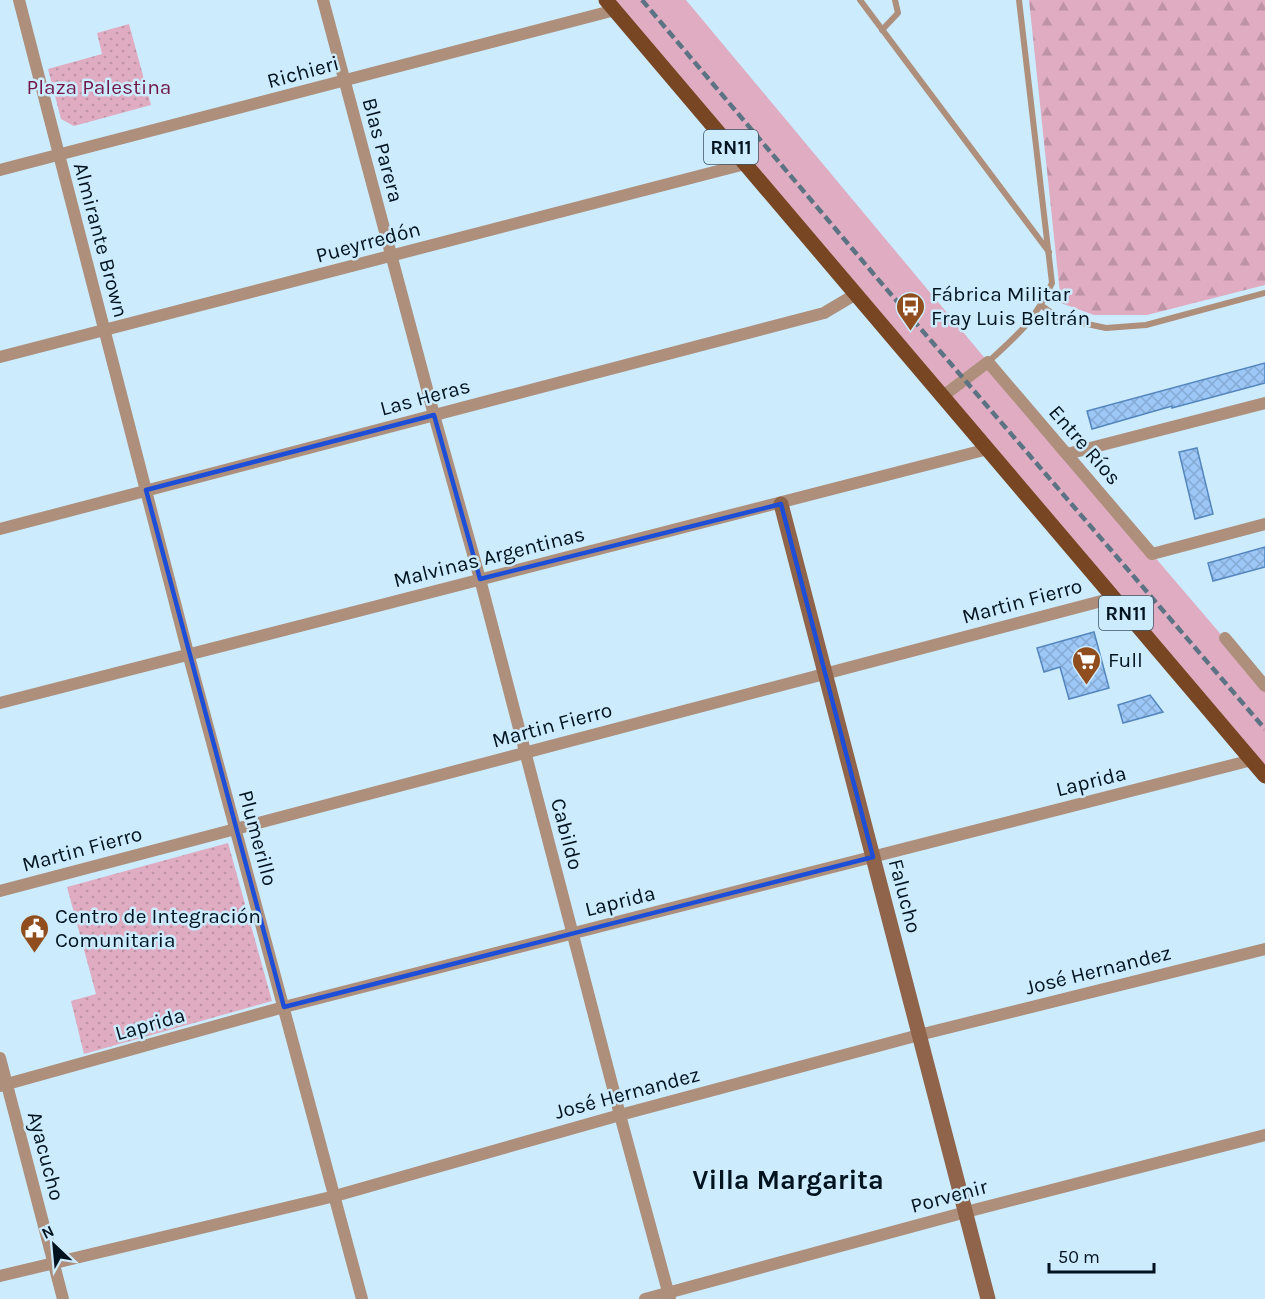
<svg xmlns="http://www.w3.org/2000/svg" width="1265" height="1299" font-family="Karla,sans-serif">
<defs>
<pattern id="forest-firs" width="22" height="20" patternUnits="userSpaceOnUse" patternTransform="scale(1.5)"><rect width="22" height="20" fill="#dfacc1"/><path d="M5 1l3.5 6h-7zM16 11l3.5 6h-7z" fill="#be93a5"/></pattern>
<pattern id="park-dots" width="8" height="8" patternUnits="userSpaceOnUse" patternTransform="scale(1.5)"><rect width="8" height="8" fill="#dfacc1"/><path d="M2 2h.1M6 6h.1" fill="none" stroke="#be93a5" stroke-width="1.8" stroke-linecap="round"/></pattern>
<pattern id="building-cross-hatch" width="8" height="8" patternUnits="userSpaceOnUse" patternTransform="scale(1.5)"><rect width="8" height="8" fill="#9dc7f7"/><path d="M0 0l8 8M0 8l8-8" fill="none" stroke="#85aad3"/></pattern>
</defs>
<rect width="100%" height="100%" fill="#ccebfd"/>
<path fill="#dfacc1" d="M606,0h80l302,362 277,324v90z"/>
<path fill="url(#forest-firs)" d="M1029,0h236v285l-118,30h-53l-33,-12z"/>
<g fill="url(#park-dots)">
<path d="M129,24l22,81 -77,21 -13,-7 -13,-50 54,-15 -5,-21z"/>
<path d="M228,843l44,158 -188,53 -13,-53 25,-7 -29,-107z"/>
</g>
<g fill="url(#building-cross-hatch)" stroke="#5486bd" stroke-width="1.5">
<path d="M1265,363v20l-93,25v-2l-80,23 -5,-18z"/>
<path d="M1197,448l16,66 -18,5 -16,-67z"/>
<path d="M1265,547v20l-52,14 -5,-18z"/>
<path d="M1094,632l15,56 -40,11 -9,-32 -16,5 -7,-24z"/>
<path d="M1150,695l13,17 -40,11 -5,-18z"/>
</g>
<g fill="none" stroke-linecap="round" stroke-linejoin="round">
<g stroke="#ad8f7c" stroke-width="6">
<path d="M860,0l189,252"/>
<path d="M882,30l16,-17 -3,-13"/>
<path d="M1042,306l17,12 47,10 40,-3 119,-32"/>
<path d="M988,362c29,-26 48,-43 64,-79l-33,-283"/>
</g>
<g stroke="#ad8f7c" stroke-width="12">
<path d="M19,0l169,653 174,646"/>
<path d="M323,0l111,415 46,164 140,536 50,184"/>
<path d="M0,170l615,-160"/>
<path d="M0,357l745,-193"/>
<path d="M943,396l45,-34 164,192 113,-30"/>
<path d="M1067,454l198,-51"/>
<path d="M0,529l824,-216 32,-19"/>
<path d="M1225,638l40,48"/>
<path d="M0,703l988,-254"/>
<path d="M0,891l1113,-293"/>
<path d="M0,1058l63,241"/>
<path d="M0,1086l284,-79 968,-247"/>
<path d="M0,1276l335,-80 285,-81 299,-80 346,-86"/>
<path d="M645,1299l321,-87 299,-77"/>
</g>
<path stroke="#90644a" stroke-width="15" d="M781,504l207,795"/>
<path stroke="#794624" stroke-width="15" d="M606,0l659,776"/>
<path stroke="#5b7382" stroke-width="4.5" stroke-dasharray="9 4.5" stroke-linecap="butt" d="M642,0l235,278 388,451"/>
</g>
<path fill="none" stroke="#1d4ed8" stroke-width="4.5" stroke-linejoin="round" d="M434,415l46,164 301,-75 92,353 -589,150 -138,-517z"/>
<defs>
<symbol id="bus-pin" viewBox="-11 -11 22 30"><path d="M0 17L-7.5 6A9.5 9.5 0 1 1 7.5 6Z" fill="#904d1e" stroke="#ccebfd"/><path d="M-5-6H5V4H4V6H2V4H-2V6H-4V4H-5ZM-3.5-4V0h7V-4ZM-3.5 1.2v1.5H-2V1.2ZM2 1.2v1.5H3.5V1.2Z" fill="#fff"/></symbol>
<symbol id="supermarket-pin" viewBox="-11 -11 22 30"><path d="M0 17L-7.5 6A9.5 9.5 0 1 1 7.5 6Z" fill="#904d1e" stroke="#ccebfd"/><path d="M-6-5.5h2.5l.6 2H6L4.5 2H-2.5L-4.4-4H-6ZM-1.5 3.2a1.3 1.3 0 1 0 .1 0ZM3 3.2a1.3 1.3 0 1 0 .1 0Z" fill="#fff"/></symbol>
<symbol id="civic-pin" viewBox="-11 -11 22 30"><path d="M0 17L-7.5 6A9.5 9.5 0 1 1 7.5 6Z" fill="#904d1e" stroke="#ccebfd"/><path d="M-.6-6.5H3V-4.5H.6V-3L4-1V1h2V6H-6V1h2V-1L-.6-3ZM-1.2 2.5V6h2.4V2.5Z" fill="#fff"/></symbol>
</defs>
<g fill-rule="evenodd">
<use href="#bus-pin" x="894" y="290" width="33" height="45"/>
<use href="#supermarket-pin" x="1070" y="644" width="33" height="45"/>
<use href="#civic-pin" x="18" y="912" width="33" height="45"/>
</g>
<g text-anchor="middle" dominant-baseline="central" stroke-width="5" stroke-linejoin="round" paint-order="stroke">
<g fill="#ccebfd" stroke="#3d5462" stroke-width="1.5">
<rect x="704" y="130" width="54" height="34" rx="4.5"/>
<rect x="1099" y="596" width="54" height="34" rx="4.5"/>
</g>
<g font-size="20" font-weight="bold" fill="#00131f">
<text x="731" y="147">RN11</text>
<text x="1126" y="613">RN11</text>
</g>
<g font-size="21" fill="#00131f" stroke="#ccebfd">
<text transform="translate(303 72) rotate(-15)">Richieri</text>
<text transform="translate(383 150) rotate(75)">Blas Parera</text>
<text transform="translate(101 240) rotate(75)">Almirante Brown</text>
<text transform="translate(368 242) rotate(-15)">Pueyrredón</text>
<text transform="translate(425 397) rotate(-15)">Las Heras</text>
<text transform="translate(1085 445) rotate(49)">Entre Ríos</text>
<text transform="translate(489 557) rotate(-14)">Malvinas Argentinas</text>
<text transform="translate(1022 601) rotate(-15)">Martin Fierro</text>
<text transform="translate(552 725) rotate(-15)">Martin Fierro</text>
<text transform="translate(1091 781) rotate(-14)">Laprida</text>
<text transform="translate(567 834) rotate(75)">Cabildo</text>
<text transform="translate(258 838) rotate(75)">Plumerillo</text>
<text transform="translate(82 849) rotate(-15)">Martin Fierro</text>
<text transform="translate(905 896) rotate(75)">Falucho</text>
<text transform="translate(620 901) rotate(-14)">Laprida</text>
<text transform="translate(1098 970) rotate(-14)">José Hernandez</text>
<text transform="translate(150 1024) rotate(-16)">Laprida</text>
<text transform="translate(627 1093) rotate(-15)">José Hernandez</text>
<text transform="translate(46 1156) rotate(75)">Ayacucho</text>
<text transform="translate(949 1196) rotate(-15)">Porvenir</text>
</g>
<g font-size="21" fill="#721849" stroke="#ccebfd">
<text x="99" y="87">Plaza Palestina</text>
</g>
<g font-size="21" fill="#00131f" stroke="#ccebfd" text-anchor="start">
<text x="931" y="294">Fábrica Militar<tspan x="931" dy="24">Fray Luis Beltrán</tspan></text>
<text x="1108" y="660">Full</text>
<text x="55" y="916">Centro de Integración<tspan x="55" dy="24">Comunitaria</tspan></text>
</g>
<g font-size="27" font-weight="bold" fill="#00131f" stroke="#ccebfd">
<text x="788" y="1180">Villa Margarita</text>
</g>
</g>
<g transform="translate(54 1245) rotate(334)" stroke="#ccebfd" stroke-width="4.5" paint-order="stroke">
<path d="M0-4.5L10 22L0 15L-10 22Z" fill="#00131f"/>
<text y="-9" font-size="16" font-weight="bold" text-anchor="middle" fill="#00131f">N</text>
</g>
<path d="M1049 1263v9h105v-9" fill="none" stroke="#00131f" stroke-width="3"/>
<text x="1058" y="1263" font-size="18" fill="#00131f" stroke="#ccebfd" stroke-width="4.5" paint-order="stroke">50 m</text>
</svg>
